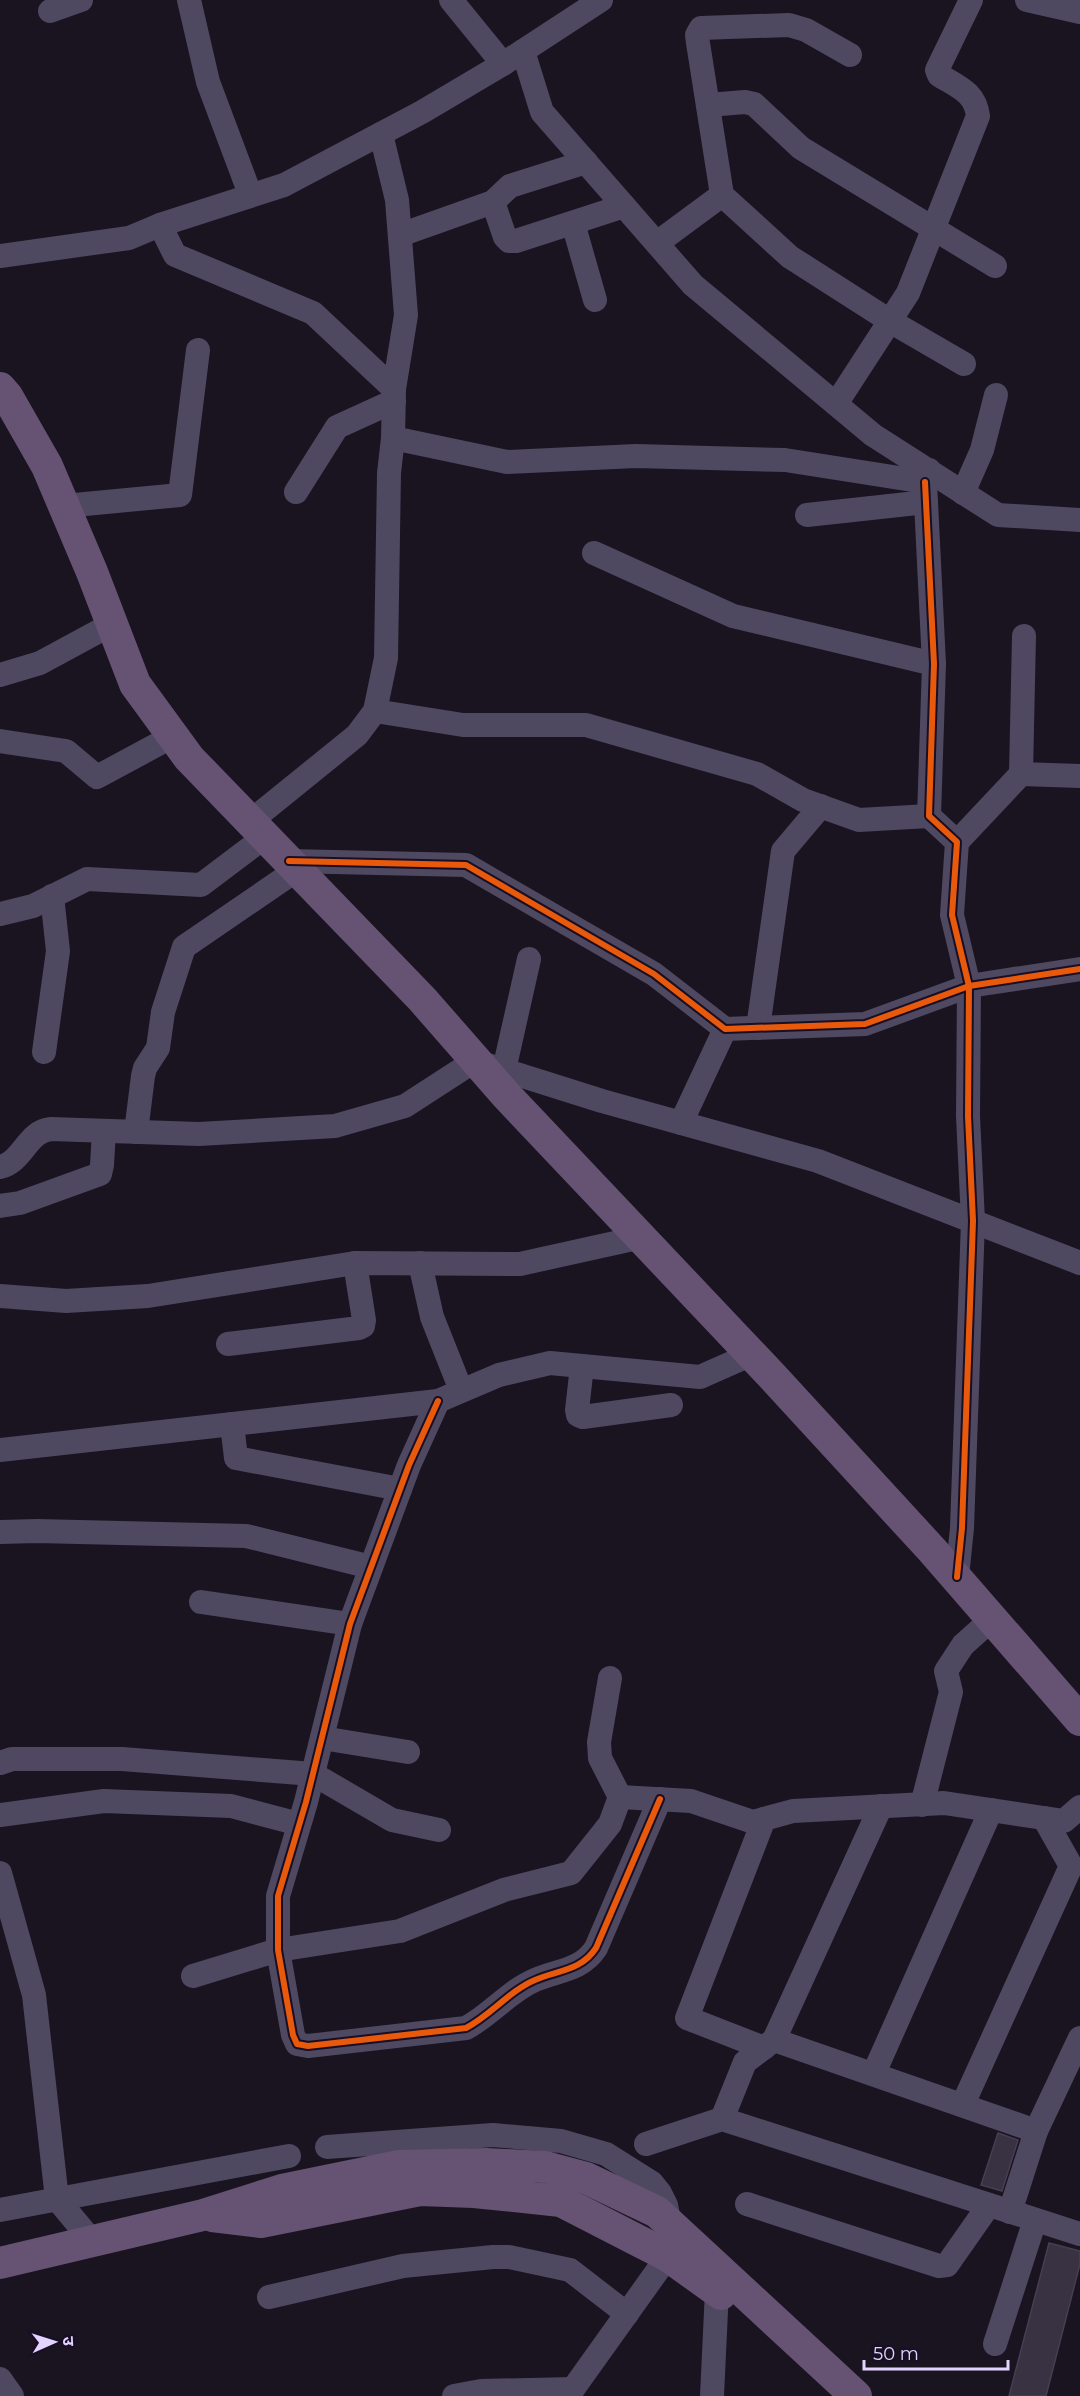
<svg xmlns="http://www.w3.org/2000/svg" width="1080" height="2396" font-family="Montserrat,'Noto Sans Devanagari',sans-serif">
<rect width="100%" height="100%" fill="#191420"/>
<g fill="#393242" stroke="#473e53" stroke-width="1.5">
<path d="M998,2133l20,7 -16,51 -21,-6z"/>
<path d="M1049,2243l31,8v13l-34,132h-37z"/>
</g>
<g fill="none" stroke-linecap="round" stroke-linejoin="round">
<g stroke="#4f4861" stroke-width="24">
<path d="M189,0l19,82 42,112"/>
<path d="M451,0l52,64"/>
<path d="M1027,0l53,12"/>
<path d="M50,11l31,-11"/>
<path d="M523,51l19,61 151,173 180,150 125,80 82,5"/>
<path d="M850,55l-44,-25 -17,-5 -88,3 -4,7 1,8 24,152 68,62 100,64 74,43"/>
<path d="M708,105l37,-3 9,2 47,44 194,118"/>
<path d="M493,202l12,35 4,4h7l108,-35"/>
<path d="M573,223l22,77"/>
<path d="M160,225l15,30 138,58 81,76"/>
<path d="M400,235l93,-33 17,-16 76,-24"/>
<path d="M657,243l65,-48"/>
<path d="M0,256l129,-18 31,-13 124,-40 138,-73 81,-48 98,-64"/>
<path d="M836,404l72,-111 70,-177c-3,-24 -20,-29 -39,-41l-2,-5 34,-70"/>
<path d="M393,438l114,24 129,-6 149,4 140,22 4,-12"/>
<path d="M925,482l9,182 -5,152 28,26 -5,73 17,71 -1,130 5,105 -11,307 -5,49"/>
<path d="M296,492l41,-65 57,-26"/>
<path d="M963,493l19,-43 14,-55"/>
<path d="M64,506l116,-11 18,-145"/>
<path d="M807,515l119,-13"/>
<path d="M594,553l139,63 201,48"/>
<path d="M0,675l40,-12 72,-39"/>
<path d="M375,711l88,14h123l171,49 46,26 56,20 70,-4"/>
<path d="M0,741l66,10 31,26 76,-41"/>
<path d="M1021,774l3,-138"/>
<path d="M251,821l106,-86 18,-24 11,-53 3,-185 4,-35 1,-49 12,-74 -9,-115 -16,-66"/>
<path d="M957,842l64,-68 59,2"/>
<path d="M289,861l177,4 188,109 71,55 140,-5 104,-38 111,-17"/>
<path d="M0,914l33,-8 54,-27 114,6 65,-49"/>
<path d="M758,1028l25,-177 38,-45"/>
<path d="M44,1052l14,-101 -6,-55"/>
<path d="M478,1062l124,39 216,60 262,102"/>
<path d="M504,1070l25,-111"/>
<path d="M681,1123l44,-94"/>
<path d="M136,1132l7,-56 2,-8 13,-20 5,-36 21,-65 114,-78"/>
<path d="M0,1167c23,-5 27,-36 51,-38l148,5 136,-8 70,-20 71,-46"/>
<path d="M0,1206l20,-3 80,-29 2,-9 2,-34"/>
<path d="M420,1263l12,54 29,73"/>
<path d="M0,1296l66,5 82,-5 207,-33 165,1 122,-27"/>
<path d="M228,1344l131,-16 4,-2 1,-6 -9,-57"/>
<path d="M582,1366l-5,44 1,5 5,2 88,-12"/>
<path d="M438,1401l-29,64 -59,159 -44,178 -28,94v54l15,85 4,9 11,2 158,-18c25,-13 43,-37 69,-48 23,-10 46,-9 61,-32l64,-149"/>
<path d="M232,1424l4,34 164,31"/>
<path d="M0,1450l438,-49 61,-26 51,-12 150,14 52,-23"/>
<path d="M0,1532l37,-1 209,5 125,31"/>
<path d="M201,1602l149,22"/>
<path d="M610,1678l-11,64 1,16 20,39"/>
<path d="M322,1738l86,14"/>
<path d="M0,1763l12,-4h110l191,15 79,46 47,10"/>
<path d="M922,1805l29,-113 -5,-21 17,-26 29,-26"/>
<path d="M0,1815l104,-14 127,5 68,18"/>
<path d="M764,1819l-77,199 77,30"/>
<path d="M0,1873l34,122 23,204 35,42"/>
<path d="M193,1976l85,-26 122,-19 104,-41 67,-17 39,-49 10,-27 71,4 62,21 40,-11 151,-8 120,18 16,-14"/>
<path d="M774,2040l262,91 -26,81"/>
<path d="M874,2073l117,-263"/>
<path d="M963,2104l108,-238 -27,-48"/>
<path d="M722,2119l23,-57 29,-22 107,-234"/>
<path d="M1036,2131l44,-93"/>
<path d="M646,2144l76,-25 358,115"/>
<path d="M327,2147l166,-12 68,6 45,13 46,29 8,10 6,12 6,30 -4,21 -100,140"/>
<path d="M747,2204l192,62 8,-1 42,-60"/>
<path d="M0,2210l289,-54"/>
<path d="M269,2297l134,-31 90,-9h16l61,13 57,44"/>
<path d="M995,2344l40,-124"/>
<path d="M0,2379l12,17"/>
<path d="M454,2396l27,-5 92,-2"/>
<path d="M712,2396l5,-106"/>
</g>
<g stroke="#665272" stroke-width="32">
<path d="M0,388l7,8 40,70 45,106 43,112 54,74 233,241 84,96 267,282 159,173 148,170"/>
<path d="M212,2216l49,6 159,-32 54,2 87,9 107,55 53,38"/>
<path d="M0,2263l203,-48 79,-25 117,-24 87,-2 59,3 41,11 71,34 199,184"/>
</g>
<defs>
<g id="cycleway">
<path d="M925,482l9,182 -5,152 28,26 -5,73 17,71 -1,130 5,105 -11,307 -5,49"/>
<path d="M289,861l177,4 188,109 71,55 140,-5 104,-38 111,-17"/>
<path d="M438,1401l-29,64 -59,159 -44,178 -28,94v54l15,85 4,9 11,2 158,-18c25,-13 43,-37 69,-48 23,-10 46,-9 61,-32l64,-149"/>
</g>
</defs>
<use href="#cycleway" stroke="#180f25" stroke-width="10"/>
<use href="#cycleway" stroke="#e8590c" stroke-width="6"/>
</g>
<g transform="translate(54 2342) rotate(87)" stroke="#180f25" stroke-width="4.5" paint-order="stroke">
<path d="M0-4.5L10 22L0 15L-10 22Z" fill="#e3d3ff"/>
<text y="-9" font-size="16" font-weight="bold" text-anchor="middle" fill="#e3d3ff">उ</text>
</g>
<path d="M864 2360v9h144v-9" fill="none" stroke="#e3d3ff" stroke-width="3"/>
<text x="873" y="2360" font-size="18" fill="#e3d3ff" stroke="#180f25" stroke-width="4.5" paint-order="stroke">50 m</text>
</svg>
